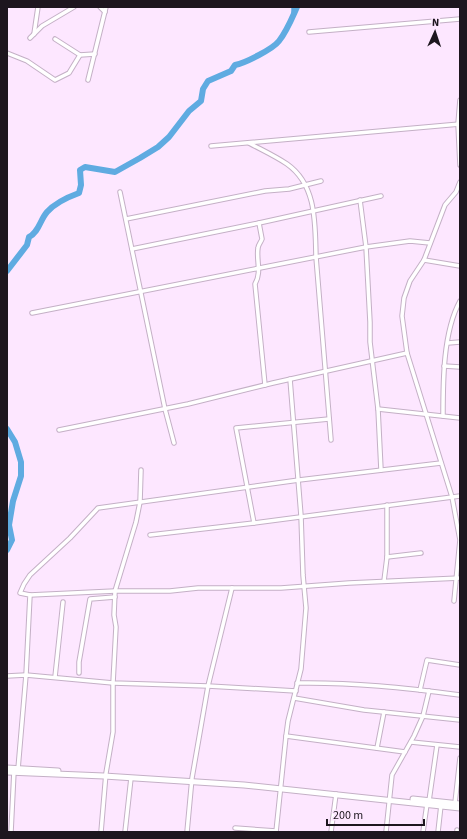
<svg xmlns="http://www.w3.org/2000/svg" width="467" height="839" font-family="'Source Sans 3',sans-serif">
<rect width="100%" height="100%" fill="#fde7ff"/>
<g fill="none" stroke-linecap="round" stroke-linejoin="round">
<path stroke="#5fabe1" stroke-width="3.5" d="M293,15v-8"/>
<g stroke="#5fabe1" stroke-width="6">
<path d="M7,271l20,-26 2,-8c10,-5 11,-17 18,-25 8,-9 21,-15 32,-19l2,-8 -1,-15 5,-3 30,5 25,-14 18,-11 11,-10 20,-26 12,-10 2,-12 5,-8 23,-10 4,-6c10,-2 38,-16 44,-24 8,-10 13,-23 18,-34"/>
<path d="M7,429l8,13 6,20v14l-8,25 -4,24 3,15 -5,10"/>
</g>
<defs>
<g id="street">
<path d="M100,7l5,5"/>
<path d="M309,32l151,-13"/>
<path d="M34,34l4,-27"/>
<path d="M30,38l12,-12 32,-19"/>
<path d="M55,39l25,16"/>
<path d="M7,53l20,8 28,19 14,-7 11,-18 15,-1"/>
<path d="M88,80l18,-73"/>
<path d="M460,100l-2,24 2,41"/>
<path d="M249,143c13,7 26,13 38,21 30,21 28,60 29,93l15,183"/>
<path d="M211,146l249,-22"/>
<path d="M120,192l45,217 9,34"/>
<path d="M360,200l6,47 4,75v20l8,67 3,61"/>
<path d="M126,219l139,-28 24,-2 32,-8"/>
<path d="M259,223l3,16c-1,3 -4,6 -4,9 -2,12 4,24 -3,36l10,101"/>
<path d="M132,249l127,-26 122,-27"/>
<path d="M424,260l36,6"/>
<path d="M32,313l334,-66 44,-6 20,2"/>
<path d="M448,343l12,-1"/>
<path d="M444,366l16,1"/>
<path d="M378,409l82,9"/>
<path d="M443,416c0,-35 0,-84 17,-115"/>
<path d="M59,430l129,-26 85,-21 134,-30"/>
<path d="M254,523l-18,-95 93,-9"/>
<path d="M150,535l104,-12 206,-27"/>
<path d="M387,557l34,-4"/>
<path d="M384,581l3,-24v-52"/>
<path d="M30,595l85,-4h55l28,-3h83l68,-5 111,-5"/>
<path d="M454,601l6,-61 -8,-43 -45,-144 -5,-37 2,-18 6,-17 14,-21 21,-55 11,-13 4,-10"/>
<path d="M79,673v-11l11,-63 25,-2"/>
<path d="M7,676l19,-1 87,8 95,3 88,5"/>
<path d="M55,677l8,-75"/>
<path d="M297,683c55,-1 109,5 163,12"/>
<path d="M420,690l7,-30 33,5"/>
<path d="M294,698l70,12 96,10"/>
<path d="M286,736l119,16"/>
<path d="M411,742l49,5"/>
<path d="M377,748l7,-36"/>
<path d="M18,769l8,-94 4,-80 -10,-2 4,-9 6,-9 40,-37 28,-30 201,-28 142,-17"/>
<path d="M429,801l8,-56"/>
<path d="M455,803l5,-45"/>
<path d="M235,828l41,3"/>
<path d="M11,832l3,-61"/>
<path d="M101,832l5,-59 7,-41v-49l3,-56 -2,-12 1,-24 21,-69 4,-20 1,-32"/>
<path d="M125,832l6,-54"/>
<path d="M187,832l5,-54 16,-92 24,-98"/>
<path d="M276,832l10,-96 2,-15 13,-52 5,-61 -3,-33 -2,-59 -11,-137"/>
<path d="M331,832l5,-38"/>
<path d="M386,832l6,-57 22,-39 9,-20 6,-25"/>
<path d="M423,832l4,-28"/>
<path d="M438,832l3,-27"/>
<path d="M457,832v-2"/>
</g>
<g id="secondary">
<path d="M7,768l51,3"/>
<path d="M7,772l97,4 140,9 216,23"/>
<path d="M413,799l47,5"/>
</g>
</defs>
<use href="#street" stroke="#c4b0c6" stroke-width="5.5"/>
<use href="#secondary" stroke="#c4b0c6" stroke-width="7"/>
<use href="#street" stroke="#fff" stroke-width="3.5"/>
<use href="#secondary" stroke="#fff" stroke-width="5"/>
</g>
<rect width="467" height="839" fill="none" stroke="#1d161e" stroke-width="16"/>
<g transform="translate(435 32) rotate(3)" stroke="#fde7ff" stroke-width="3" paint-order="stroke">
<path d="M0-3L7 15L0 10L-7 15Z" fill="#1d161e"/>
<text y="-6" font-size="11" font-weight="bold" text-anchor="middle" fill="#1d161e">N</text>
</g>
<path d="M327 819v6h97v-6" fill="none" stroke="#1d161e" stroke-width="2"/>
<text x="333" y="819" font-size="12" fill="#1d161e" stroke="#fde7ff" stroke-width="3" paint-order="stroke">200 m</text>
</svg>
